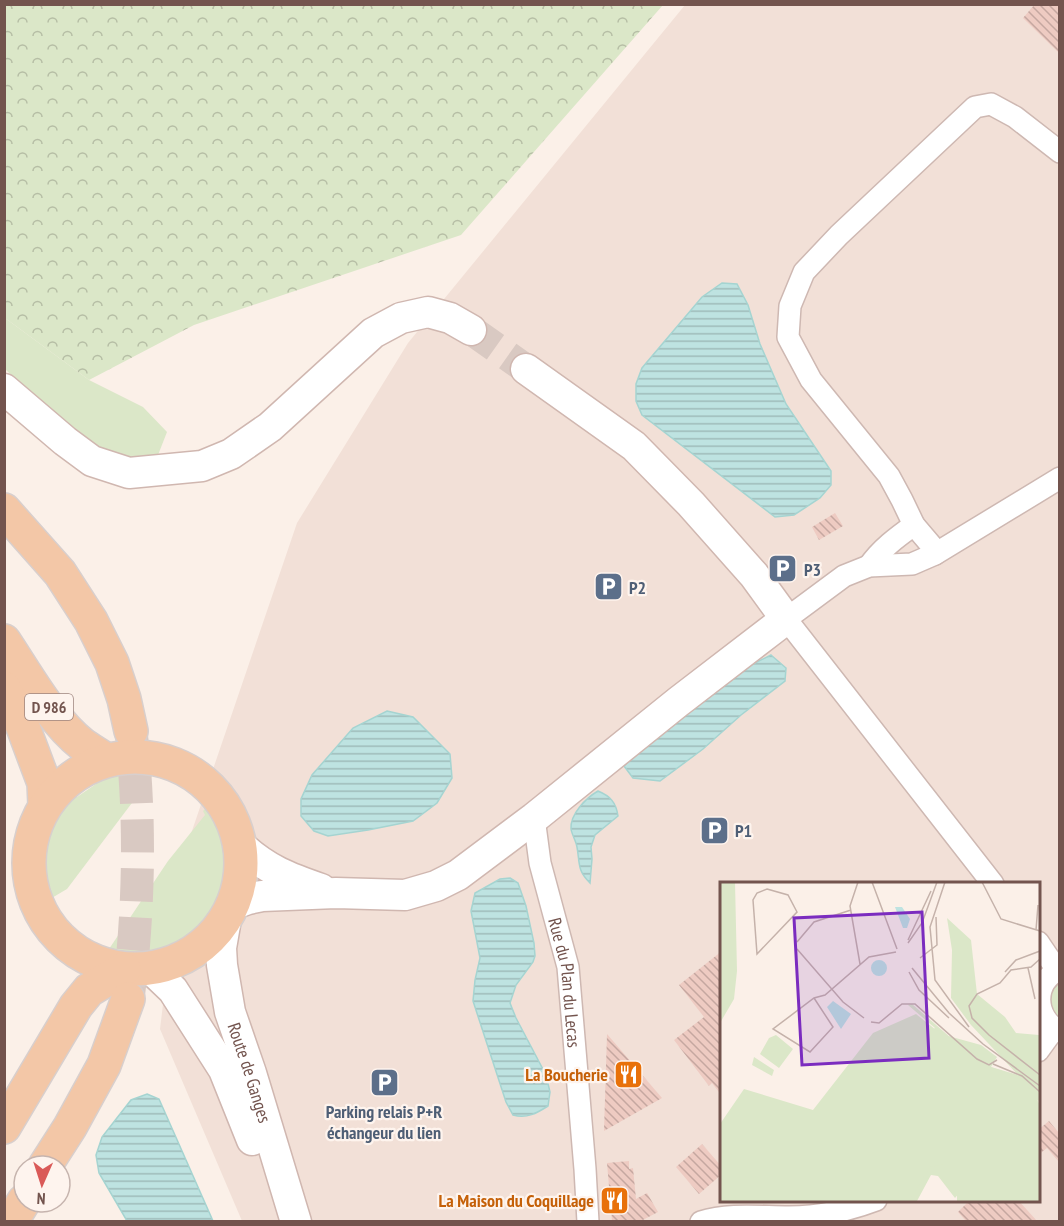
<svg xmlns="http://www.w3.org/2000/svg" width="1064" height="1226" font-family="'PT Sans Narrow',sans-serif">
<defs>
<pattern id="forest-crowns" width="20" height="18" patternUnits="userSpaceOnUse" patternTransform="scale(1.5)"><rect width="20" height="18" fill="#dbe7c8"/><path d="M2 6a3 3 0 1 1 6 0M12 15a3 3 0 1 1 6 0" fill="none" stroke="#b6bea5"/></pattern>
<pattern id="water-rules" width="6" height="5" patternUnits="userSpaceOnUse" patternTransform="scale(1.5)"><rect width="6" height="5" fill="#bee3e1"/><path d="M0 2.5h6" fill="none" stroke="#9fbbb9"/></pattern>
<pattern id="building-back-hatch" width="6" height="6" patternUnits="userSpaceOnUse" patternTransform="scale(1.5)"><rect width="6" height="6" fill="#eecbc2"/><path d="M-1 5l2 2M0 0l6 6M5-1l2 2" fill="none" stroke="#c5a7a0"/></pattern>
</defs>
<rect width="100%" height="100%" fill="#fbf0e8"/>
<path fill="#f2e0d7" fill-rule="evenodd" d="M685,5h374v1216h-817l-82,-192 20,-163 117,-343 111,-180zM722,884h316v316h-316z"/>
<g fill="#dbe7c8">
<path d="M5,318l84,62 54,27 24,25 -9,23 -16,3 -22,1 -63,-34 -7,-13 -45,-43z"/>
<path d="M144,772l9,3 -86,114 -17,10 -9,-32 2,-17 8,-26 21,-27h5l19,-13 4,-5 24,-6z"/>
<path d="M207,807c5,8 12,16 15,24 14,38 2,82 -29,107h-4l-23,11 -2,5c-20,4 -38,5 -57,-2l61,-91 37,-46 -2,-4z"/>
<path d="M1059,982v38c-12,-12 -12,-27 0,-38z"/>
</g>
<path fill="url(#forest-crowns)" d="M4,5l1,-1 658,1 -202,230 -267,90 -105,55 -84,-62z"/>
<g fill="url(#water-rules)" stroke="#a5d4d1" stroke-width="1.5">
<path d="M722,283l15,1 11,21 12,39 26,60 45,67v14l-11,13 -26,17 -19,2 -133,-102 -6,-14v-17l6,-16 60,-71z"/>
<path d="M771,655l15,13 -1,13 -44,34 -38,34 -43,32 -27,-3 -9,-12 17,-18 110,-83z"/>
<path d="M387,711l26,6 37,37 2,24 -15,25 -24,18 -45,9 -40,6 -14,-5 -13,-15v-17l11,-24 41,-47z"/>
<path d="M598,791c12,5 18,11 20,25l-23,19 -4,12 1,12 -2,24c-13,-13 -10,-19 -13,-36 -1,-6 -5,-12 -6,-18 -1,-15 15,-31 27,-38z"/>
<path d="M510,878l8,5 8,23 8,37 1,13 -2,6 -17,23 -6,18 6,15 30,57 4,17 -2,14c-11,7 -21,13 -35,9l-7,-13 -33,-101 2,-21 5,-22 -9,-47 4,-18 25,-14z"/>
<path d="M147,1094l12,5 54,122h-86l-28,-48 -3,-18 6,-18 29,-37z"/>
</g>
<g fill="url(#building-back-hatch)">
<path d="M1035,4h24v49l-36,-35z"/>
<path d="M835,513l8,13 -24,14 -7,-13z"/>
<path d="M722,951v145l-10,-13 -3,3 -35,-46 30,-23 -25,-32z"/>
<path d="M607,1034l55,64 -58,33z"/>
<path d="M1049,1121l10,12v29l-12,-14 -9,7v-25z"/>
<path d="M702,1144l20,23v7l-23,20 -23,-27z"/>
<path d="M629,1161v8l4,-1 3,31 11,-6 11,19 -17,9h-29l-5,-58z"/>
<path d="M970,1200h48l19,21h-71l-8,-9z"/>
</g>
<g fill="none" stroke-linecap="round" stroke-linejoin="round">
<path stroke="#d9c9c2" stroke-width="30" stroke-dasharray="30 15" stroke-linecap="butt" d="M471,330l55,39"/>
<path stroke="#d9c9c2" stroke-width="33" stroke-dasharray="33 16" stroke-linecap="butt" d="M128,999c11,-89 13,-178 3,-268"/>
<defs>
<g id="street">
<path d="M935,554l-4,-9 -17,-20 -12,-25 -13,-24 -78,-96 -23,-43 2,-31 14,-34 35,-37 136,-128 16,-3 24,13 45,35"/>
<path d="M869,566c12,-17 28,-29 45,-41"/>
<path id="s1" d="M534,818l6,45 28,104 17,202 3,53"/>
<path d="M993,884l-207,-265 58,-43 25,-10 43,-2 23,-10 125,-76"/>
<path d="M1038,942l19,28"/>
<path d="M1060,969c-28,14 -26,48 0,63"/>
<path d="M1038,1051l16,-22"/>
<path d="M701,1222c28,-9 59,-5 88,-5 30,0 58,-6 87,-17"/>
</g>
<g id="secondary">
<path d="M4,389l61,52 27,20 37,12 73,-7 29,-12 39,-27 103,-94 28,-15 27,-6 22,6 21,12"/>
<path d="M241,846c26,24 48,32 80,43"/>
<path d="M234,904l14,-5 14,-3 74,-3 69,2 31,-9 22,-11 76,-57 144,-116 108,-83 -32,-44 -63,-71 -57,-58 -108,-77"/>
<path id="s2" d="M226,919l-5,29 1,17 8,47 21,61 45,149"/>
<path d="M151,969l22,21 51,80 28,70"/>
</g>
<g id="primary">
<path d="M4,510l56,63 31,48 21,42 12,36 7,32"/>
<path d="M4,641c22,33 48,80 79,104 7,5 16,10 23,15"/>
<path d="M4,688l19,39 21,56 1,22"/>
<circle cx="135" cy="863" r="106"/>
<path d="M4,1127l72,-121 13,-16 35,-21"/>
<path d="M45,1166l25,-39 34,-62 24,-66"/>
<path d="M11,1222l13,-21"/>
</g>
</defs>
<use href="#street" stroke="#ceb8b2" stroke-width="24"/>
<use href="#secondary" stroke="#d0b7b0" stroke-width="33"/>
<use href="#primary" stroke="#d8cfcd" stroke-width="36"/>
<use href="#street" stroke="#fff" stroke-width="21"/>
<use href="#secondary" stroke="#fff" stroke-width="30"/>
<use href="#primary" stroke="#f3c7a7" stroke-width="33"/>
</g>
<defs>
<symbol id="parking-square" viewBox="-11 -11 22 22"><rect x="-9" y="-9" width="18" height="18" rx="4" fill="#5c6f8a" stroke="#fef4ee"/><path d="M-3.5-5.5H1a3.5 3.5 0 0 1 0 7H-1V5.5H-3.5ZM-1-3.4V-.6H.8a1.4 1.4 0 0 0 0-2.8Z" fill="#fff"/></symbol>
<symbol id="restaurant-square" viewBox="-11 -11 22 22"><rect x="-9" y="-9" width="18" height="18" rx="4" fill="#e8710a" stroke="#fef4ee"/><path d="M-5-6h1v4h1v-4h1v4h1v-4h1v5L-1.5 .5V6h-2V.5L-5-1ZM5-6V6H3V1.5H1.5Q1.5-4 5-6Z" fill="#fff"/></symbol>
</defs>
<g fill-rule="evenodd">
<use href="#parking-square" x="766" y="552" width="33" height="33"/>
<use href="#parking-square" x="592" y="570" width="33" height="33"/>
<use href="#parking-square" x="698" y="814" width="33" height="33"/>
<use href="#restaurant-square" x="612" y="1058" width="33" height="33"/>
<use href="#parking-square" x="368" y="1066" width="33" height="33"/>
<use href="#restaurant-square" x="598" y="1184" width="33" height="33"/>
</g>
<g text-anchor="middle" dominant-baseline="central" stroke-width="4.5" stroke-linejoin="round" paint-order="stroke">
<rect fill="#fef4ee" stroke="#9d847e" stroke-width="1.5" x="25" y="694" width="48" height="26" rx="4.5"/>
<g font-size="16" font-weight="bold" fill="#73544e">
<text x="49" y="707">D 986</text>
</g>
<g font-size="18" font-weight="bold" fill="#4e5e75" stroke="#fef4ee" text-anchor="start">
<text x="804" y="569">P3</text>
<text x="629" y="587">P2</text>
<text x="735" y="830">P1</text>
<text x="384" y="1111" text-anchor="middle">Parking relais P+R<tspan x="384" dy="21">échangeur du lien</tspan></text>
</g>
<g font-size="18" fill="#73544e" stroke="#fef4ee">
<text stroke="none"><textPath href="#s1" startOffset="168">Rue du Plan du Lecas</textPath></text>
<text stroke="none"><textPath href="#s2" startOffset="158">Route de Ganges</textPath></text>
</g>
<g font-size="18" font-weight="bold" fill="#c56008" stroke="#fef4ee" text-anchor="end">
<text x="608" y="1074">La Boucherie</text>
<text x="594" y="1200">La Maison du Coquillage</text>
</g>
</g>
<g transform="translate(720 882)">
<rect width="320" height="320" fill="#fbf0e8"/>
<path d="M227,36l24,22 6,54 28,23 11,16 23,2v68l-1,-3 -83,98 -17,-22 -7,-1 -14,26h-21l-126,-57 165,-116 -27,-23 4,-1 69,60 37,11 -47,-50 -20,-27 1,-48zM56,153l17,14 -14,19 -19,-14 9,-16zM34,175l20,13 -2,6 -20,-11z" fill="#dbe7c8"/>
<path d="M0,0h15l2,89 -3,28 -14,24zM196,132l25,20 40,11 16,12 -6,10 31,11 17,25v98h-82v-24l-13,-13 -14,3 -21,34h-189v-77l24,-35 69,21 60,-77z" fill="#dbe7c8"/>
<path d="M175,25h7l8,12 -3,9h-4zM151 86a8 8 0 1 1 16 0a8 8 0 1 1-16 0ZM113,119l18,13 -10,15 -14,-22z" fill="#bee3e1"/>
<path fill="none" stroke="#c5b2aa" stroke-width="1.5" d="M138,0l-8,24 10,58M152,0l25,67M225,0l-15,45 5,53 34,47M262,0l19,37 39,12M47,7l21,6 9,17 -40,42 -4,-54 4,-7zM316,48l2,-25M188,58l23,-49M77,60l17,-20 37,-12M188,61l14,-20 15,-41M77,67l46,53 21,16M200,76l17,-13 -1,-28M320,77l-9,8 -20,3 -11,13 -23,11 -8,12 3,12 17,17 51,40M192,86l37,45 34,31 57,42M308,86l7,31M189,90l10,18 30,28M285,90l11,-12 24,-9M94,116l19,29 -23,25 -37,-23 41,-31 11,-3 44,-38 27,-5M151,140l8,1 23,-19h13l62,55 12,6 8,-5M273,182l29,12 18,16"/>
<path fill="#7b2cbf" fill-opacity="0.15" stroke="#7b2cbf" stroke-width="3" d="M202,30l7,146 -127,7 -8,-147z"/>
<rect width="320" height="320" fill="none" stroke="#73544e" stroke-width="3"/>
</g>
<rect width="1064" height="1226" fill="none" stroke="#73544e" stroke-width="12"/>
<g transform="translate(42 1184) rotate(183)"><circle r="28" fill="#fef4ee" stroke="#c6b4ae" stroke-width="1.5"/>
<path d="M0-4.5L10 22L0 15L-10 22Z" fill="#da5a58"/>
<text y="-9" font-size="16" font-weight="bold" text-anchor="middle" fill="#73544e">N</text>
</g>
</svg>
